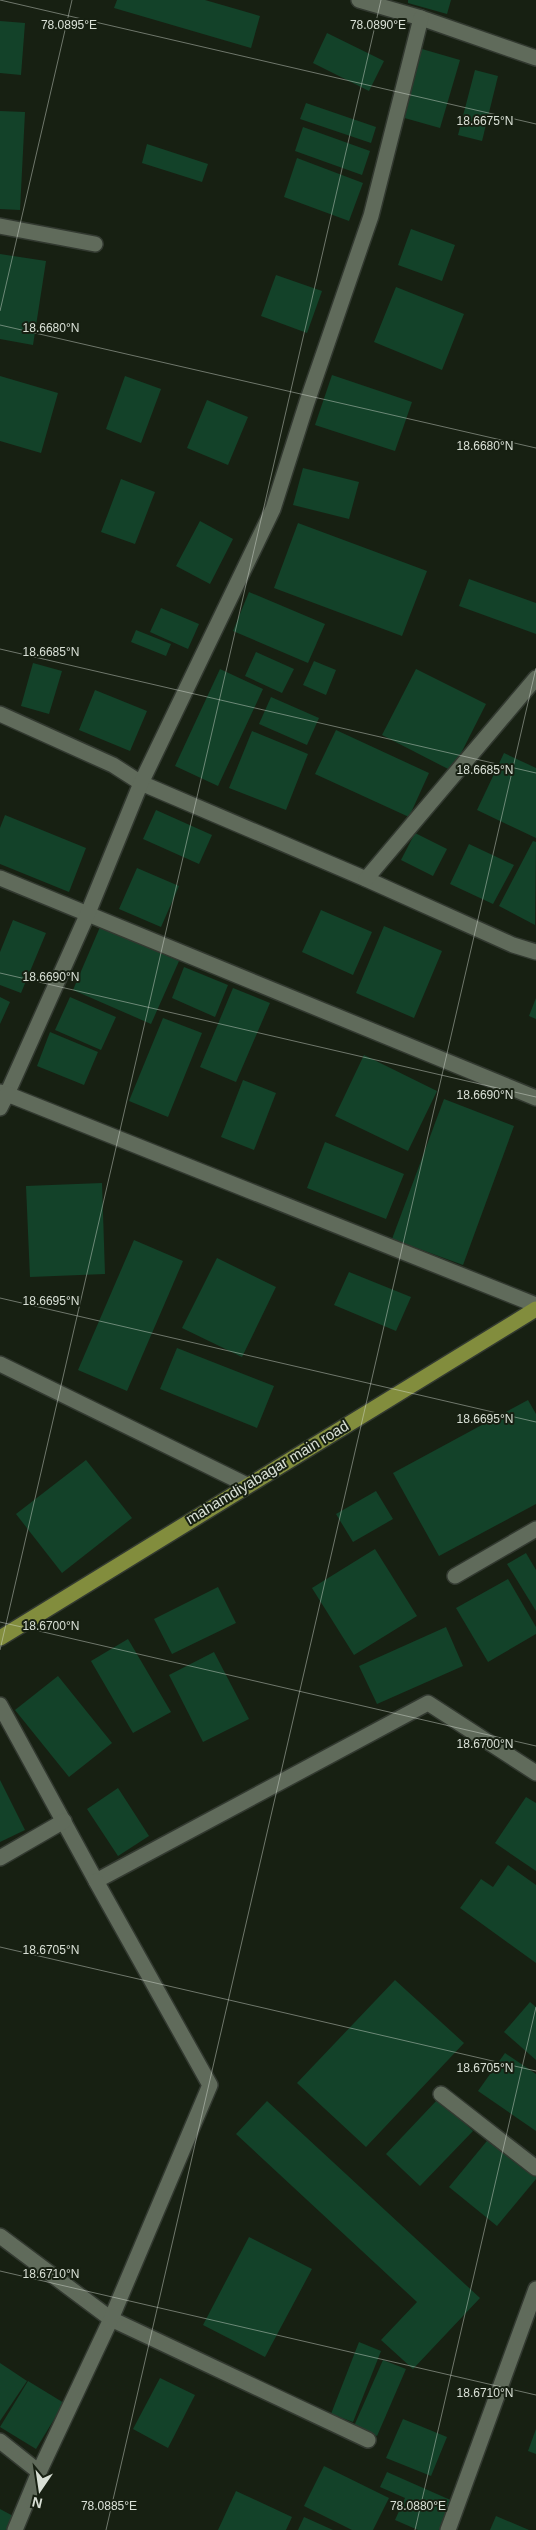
<svg xmlns="http://www.w3.org/2000/svg" width="536" height="2530" font-family="Helvetica,sans-serif">
<rect width="100%" height="100%" fill="#172012"/>
<g fill="#134229">
<path d="M117,0h88l55,16 -9,32 -137,-40z"/>
<path d="M408,0h43l-4,14 -39,-11z"/>
<path d="M0,21l25,2 -4,52 -21,-2z"/>
<path d="M327,33l57,28 -15,30 -56,-28z"/>
<path d="M422,49l38,11 -20,68 -39,-11z"/>
<path d="M475,70l23,6 -16,65 -24,-6z"/>
<path d="M306,103l70,24 -5,16 -71,-24z"/>
<path d="M0,111l25,1 -5,98 -20,-1z"/>
<path d="M303,127l67,24 -8,24 -67,-24z"/>
<path d="M147,144l61,20 -6,18 -60,-19z"/>
<path d="M297,158l66,25 -14,38 -65,-24z"/>
<path d="M411,229l44,16 -13,36 -44,-16z"/>
<path d="M0,254l46,7 -13,84 -33,-6z"/>
<path d="M276,275l46,16 -15,42 -46,-17z"/>
<path d="M396,287l68,27 -22,56 -68,-28z"/>
<path d="M332,375l80,27 -17,49 -80,-26z"/>
<path d="M0,376l58,17 -17,60 -41,-12z"/>
<path d="M125,376l36,13 -20,54 -35,-14z"/>
<path d="M207,400l41,17 -20,48 -41,-17z"/>
<path d="M303,468l56,14 -10,37 -56,-14z"/>
<path d="M121,479l34,13 -20,52 -34,-12z"/>
<path d="M200,521l33,18 -23,45 -34,-18z"/>
<path d="M298,523l129,48 -25,65 -128,-48z"/>
<path d="M469,579l67,24v31l-77,-28z"/>
<path d="M249,592l76,32 -17,39 -75,-32z"/>
<path d="M161,608l38,16 -11,25 -38,-17z"/>
<path d="M136,630l35,14 -5,12 -35,-14z"/>
<path d="M256,652l38,17 -12,24 -37,-17z"/>
<path d="M314,661l22,9 -10,25 -23,-10z"/>
<path d="M33,663l29,8 -13,43 -28,-8z"/>
<path d="M220,669l43,20 -45,97 -43,-20z"/>
<path d="M416,669l70,35 -34,67 -70,-36z"/>
<path d="M95,690l52,21 -17,40 -51,-21z"/>
<path d="M271,697l48,21 -12,27 -48,-21z"/>
<path d="M336,730l93,43 -20,44 -94,-43z"/>
<path d="M252,731l56,23 -22,56 -57,-22z"/>
<path d="M504,753l32,15v70l-59,-28z"/>
<path d="M156,810l56,25 -13,29 -56,-25z"/>
<path d="M5,815l81,33 -17,44 -69,-28v-36z"/>
<path d="M415,833l32,16 -14,27 -32,-16z"/>
<path d="M533,841l3,1 -1,83 -36,-19z"/>
<path d="M469,844l45,21 -21,39 -43,-20z"/>
<path d="M137,868l42,18 -18,41 -42,-18z"/>
<path d="M321,910l51,22 -19,43 -51,-23z"/>
<path d="M13,920l33,13 -25,60 -21,-8v-33z"/>
<path d="M384,926l58,25 -28,67 -58,-25z"/>
<path d="M100,927l79,34 -28,63 -78,-34z"/>
<path d="M184,967l44,18 -13,32 -43,-19z"/>
<path d="M233,988l37,15 -34,79 -36,-15z"/>
<path d="M0,997l10,5 -10,22z"/>
<path d="M70,997l46,20 -15,33 -46,-20z"/>
<path d="M536,998v21l-7,-3z"/>
<path d="M163,1018l39,15 -34,84 -39,-16z"/>
<path d="M50,1032l48,20 -14,33 -47,-19z"/>
<path d="M364,1055l73,36 -29,60 -73,-35z"/>
<path d="M243,1080l33,13 -22,57 -33,-13z"/>
<path d="M444,1099l70,27 -51,139 -71,-26z"/>
<path d="M325,1142l79,32 -18,45 -79,-31z"/>
<path d="M102,1183l3,91 -75,3 -4,-91z"/>
<path d="M134,1240l49,21 -56,130 -49,-21z"/>
<path d="M217,1258l59,29 -34,70 -60,-29z"/>
<path d="M349,1272l62,25 -15,34 -62,-26z"/>
<path d="M177,1348l97,38 -17,42 -97,-39z"/>
<path d="M528,1400l8,14v90l-97,52 -46,-83z"/>
<path d="M86,1460l46,58 -70,55 -46,-59z"/>
<path d="M376,1491l17,28 -40,23 -17,-28z"/>
<path d="M375,1549l42,67 -63,39 -42,-67z"/>
<path d="M526,1553l10,17v41l-29,-47z"/>
<path d="M508,1579l28,48v7l-48,28 -32,-54z"/>
<path d="M218,1587l18,36 -64,31 -18,-35z"/>
<path d="M446,1627l17,39 -86,38 -18,-38z"/>
<path d="M128,1639l43,73 -38,21 -42,-72z"/>
<path d="M214,1652l35,67 -46,23 -34,-67z"/>
<path d="M58,1676l54,67 -43,34 -54,-67z"/>
<path d="M0,1780l25,50 -25,12z"/>
<path d="M118,1788l31,48 -31,20 -31,-47z"/>
<path d="M526,1797l10,6v68l-41,-28z"/>
<path d="M508,1865l28,20v78l-76,-55 21,-29 12,8z"/>
<path d="M395,1980l69,63 -98,104 -69,-64z"/>
<path d="M530,2002l6,5v53l-32,-28z"/>
<path d="M505,2053l31,21v57l-58,-40z"/>
<path d="M439,2098l34,33 -53,55 -34,-32z"/>
<path d="M267,2101l213,197 -67,71 -32,-29 36,-38 -181,-168z"/>
<path d="M491,2136l45,37v6l-39,47 -48,-39z"/>
<path d="M249,2237l63,32 -47,88 -62,-32z"/>
<path d="M359,2342l22,9 -28,71 -22,-8z"/>
<path d="M383,2360l23,9 -29,67 -23,-10z"/>
<path d="M0,2363l27,18 -27,40z"/>
<path d="M160,2378l35,17 -27,53 -35,-19z"/>
<path d="M28,2381l36,22 -28,46 -36,-22z"/>
<path d="M403,2419l44,18 -16,39 -45,-18z"/>
<path d="M536,2429v25l-8,-3z"/>
<path d="M324,2466l65,32 -16,32h-21l-48,-24z"/>
<path d="M387,2472l68,30 -13,28h-24l-23,-10 10,-22 -25,-11z"/>
<path d="M236,2491l56,26 -6,13h-68z"/>
<path d="M0,2509l15,8 -7,13h-8z"/>
<path d="M496,2516l33,14h-39z"/>
<path d="M304,2517l29,13h-35z"/>
</g>
<g fill="none" stroke-linecap="round" stroke-linejoin="round">
<defs>
<g id="street">
<path d="M359,0l62,18 115,40"/>
<path d="M0,226l95,18"/>
<path d="M0,714l113,51 28,18 225,96 147,66 23,7"/>
<path d="M0,878l536,220"/>
<path d="M366,879l170,-201"/>
<path d="M0,1092l7,2 81,-181 53,-130 132,-274 34,-107 64,-186 50,-198"/>
<path d="M0,1108l7,-14 529,211"/>
<path d="M0,1364l247,121"/>
<path d="M455,1576l81,-47"/>
<path d="M0,1705l96,176 332,-178 108,70"/>
<path d="M0,1858l64,-37"/>
<path d="M441,2094l95,74"/>
<path d="M0,2236l111,83 257,121"/>
<path d="M0,2441l39,31"/>
<path d="M15,2530l24,-58 72,-153 99,-234 -114,-204"/>
<path d="M448,2530l88,-241"/>
</g>
<path id="primary" d="M0,1638l536,-329"/>
</defs>
<use href="#street" stroke="#323930" stroke-width="18"/>
<use href="#primary" stroke="#323930" stroke-width="18"/>
<use href="#street" stroke="#606b5b" stroke-width="15"/>
<use href="#primary" stroke="#828d3d" stroke-width="15"/>
</g>
<path fill="none" stroke="#d9e0d6" stroke-width="1" stroke-opacity="0.45" d="M0,0l536,124M0,311l72,-311M0,325l536,123M0,649l536,124M0,973l536,124M0,1298l536,124M0,1622l536,124M0,1650l381,-1650M0,1947l536,124M0,2271l536,124M106,2530l430,-1862M415,2530l121,-523"/>
<g text-anchor="middle" dominant-baseline="central" stroke-width="4" stroke-linejoin="round" paint-order="stroke">
<g font-size="15" fill="#d9e0d6" stroke="#172012">
<text transform="translate(267 1472) rotate(-31)">mahamdiyabagar main road</text>
</g>
</g>
<g font-size="12" text-anchor="middle" fill="#d9e0d6" stroke="#172012" stroke-width="4" stroke-linejoin="round" paint-order="stroke">
<text x="69" y="29">78.0895°E</text>
<text x="378" y="29">78.0890°E</text>
<text x="485" y="125">18.6675°N</text>
<text x="51" y="332">18.6680°N</text>
<text x="485" y="450">18.6680°N</text>
<text x="51" y="656">18.6685°N</text>
<text x="485" y="774">18.6685°N</text>
<text x="51" y="981">18.6690°N</text>
<text x="485" y="1099">18.6690°N</text>
<text x="51" y="1305">18.6695°N</text>
<text x="485" y="1423">18.6695°N</text>
<text x="51" y="1630">18.6700°N</text>
<text x="485" y="1748">18.6700°N</text>
<text x="51" y="1954">18.6705°N</text>
<text x="485" y="2072">18.6705°N</text>
<text x="51" y="2278">18.6710°N</text>
<text x="485" y="2397">18.6710°N</text>
<text x="109" y="2510">78.0885°E</text>
<text x="418" y="2510">78.0880°E</text>
</g>
<g transform="translate(40 2490) rotate(193)" stroke="#172012" stroke-width="4" paint-order="stroke">
<path d="M0-4L9 19L0 12L-9 19Z" fill="#d9e0d6"/>
<text y="-8" font-size="14" font-weight="bold" text-anchor="middle" fill="#d9e0d6">N</text>
</g>
</svg>
